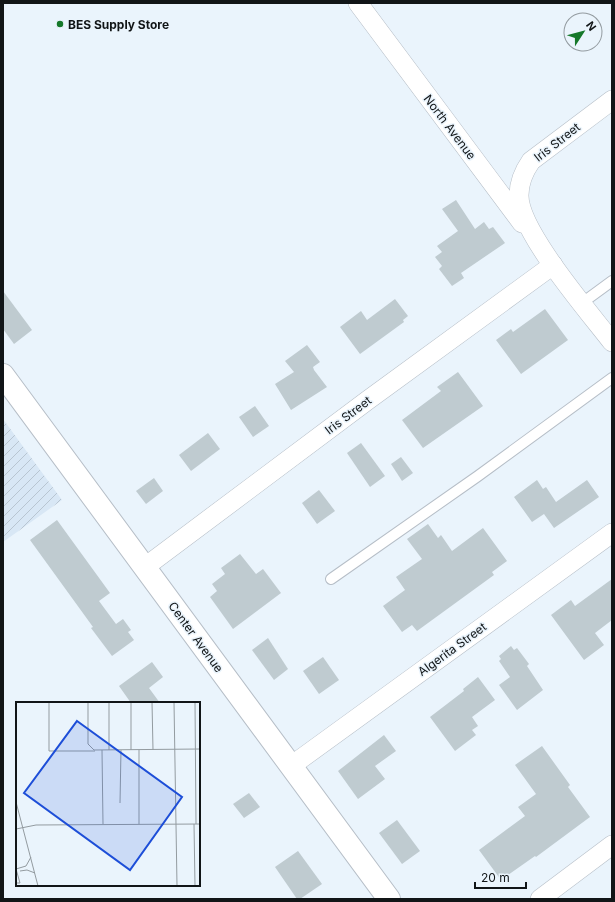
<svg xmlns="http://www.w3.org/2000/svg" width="615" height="902" font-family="Inter,sans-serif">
<defs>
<pattern id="industrial-furrows" width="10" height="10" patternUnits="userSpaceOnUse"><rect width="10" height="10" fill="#d8e7f5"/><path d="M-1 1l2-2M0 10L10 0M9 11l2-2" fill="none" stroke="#b8c5d1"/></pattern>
</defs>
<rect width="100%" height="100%" fill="#eaf4fc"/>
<path fill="url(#industrial-furrows)" d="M3,419l59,81 -59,42z"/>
<g fill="#bfcbd0">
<path d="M456,200l19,29 9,-7 5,7 4,-2 12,16 -44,30 3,5 -12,8 -13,-17 3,-3 -7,-9 7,-5 -5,-6 21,-15 -16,-22z"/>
<path d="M3,291l29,39 -18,14 -11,-15z"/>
<path d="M395,299l13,17 -5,4 1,2 -44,32 -20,-27 21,-16 6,9z"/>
<path d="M545,309l23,31 -47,34 -25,-34 15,-11 2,3z"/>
<path d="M307,345l13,17 -7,5 1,3 13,17 -36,23 -16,-26 19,-12 -9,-11z"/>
<path d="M458,372l25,34 -60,42 -21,-28 39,-29 -4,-4z"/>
<path d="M255,406l14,20 -16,11 -14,-20z"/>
<path d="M208,433l12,16 -29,22 -12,-16z"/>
<path d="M361,443l24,33 -15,11 -23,-34z"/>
<path d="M401,457l12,16 -11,8 -11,-17z"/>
<path d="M154,478l9,13 -17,13 -10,-13z"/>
<path d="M537,480l6,9 3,-2 10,15 31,-22 12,17 -45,31 -10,-14 -12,8 -18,-25z"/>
<path d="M319,490l16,21 -18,13 -15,-21z"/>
<path d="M57,520l53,73 -11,8 17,23 7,-5 8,11 -3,2 6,8 -22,16 -21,-28 2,-1 -63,-87z"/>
<path d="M428,524l10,14 3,-3 11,16 31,-23 24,33 -15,11 2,3 -77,56 -5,-6 -10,7 -19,-26 22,-16 -9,-13 26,-18 -15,-20z"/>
<path d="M240,554l16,20 7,-5 18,24 -48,36 -23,-32 7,-6 -5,-7 13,-10 -4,-6z"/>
<path d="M612,579v41l-17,13 9,12 -20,15 -33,-45 20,-15 4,6z"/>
<path d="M268,638l20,31 -14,11 -22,-30z"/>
<path d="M511,646l3,4 3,-2 12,16 -2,2 16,24 -26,20 -18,-25 11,-8 -11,-16 2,-2 -2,-3z"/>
<path d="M323,657l16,23 -20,14 -16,-23z"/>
<path d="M152,662l11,15 -14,11 11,15h-29l-12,-17z"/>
<path d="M478,677l17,23 -23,17 6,9 -6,4 4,5 -21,16 -25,-34 34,-26 -1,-2z"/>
<path d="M384,735l12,16 -21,15 10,13 -27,20 -20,-28z"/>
<path d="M542,746l28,39 -2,2 22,30 -54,40 -1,-1 -34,24 -22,-30 46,-34 -7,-9 18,-13 -21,-29z"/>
<path d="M249,793l11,14 -16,11 -11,-14z"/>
<path d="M397,820l23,31 -18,13 -23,-31z"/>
<path d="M298,851l24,33 -22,15h-3l-22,-32z"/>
</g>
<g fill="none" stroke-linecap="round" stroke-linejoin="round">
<defs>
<g id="service">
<path d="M582,303l30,-22"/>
<path d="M331,579l147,-103 134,-98"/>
</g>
<g id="minor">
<path d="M358,3l164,220"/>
<path d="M612,100l-81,61c-7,10 -12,21 -12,34 -1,35 70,117 93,147"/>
<path d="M145,567l223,-167 185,-135"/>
<path d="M291,766l321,-233"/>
<path d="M540,899l72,-54"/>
</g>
<path id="tertiary" d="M3,375l386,524"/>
</defs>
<use href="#service" stroke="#b6bec7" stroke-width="12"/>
<use href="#minor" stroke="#b6bec7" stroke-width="20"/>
<use href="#tertiary" stroke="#b6bec7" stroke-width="24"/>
<use href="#service" stroke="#fff" stroke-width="10"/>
<use href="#minor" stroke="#fff" stroke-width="19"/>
<use href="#tertiary" stroke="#fff" stroke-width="22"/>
</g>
<circle fill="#15782a" stroke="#eaf4fc" stroke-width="1.5" cx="60" cy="24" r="4"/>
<g text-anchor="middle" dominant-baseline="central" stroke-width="3" stroke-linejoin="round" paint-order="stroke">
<g font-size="12" font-weight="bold" fill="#111517" stroke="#eaf4fc" text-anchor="start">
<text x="68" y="24">BES Supply Store</text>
</g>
<g font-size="12" fill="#111517" stroke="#eaf4fc">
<text transform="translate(450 127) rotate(53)">North Avenue</text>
<text transform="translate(557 142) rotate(-38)">Iris Street</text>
<text transform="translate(348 415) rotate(-37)">Iris Street</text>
<text transform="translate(196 637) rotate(54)">Center Avenue</text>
<text transform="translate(452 649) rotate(-36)">Algerita Street</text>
</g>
</g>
<g transform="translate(16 702)">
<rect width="184" height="184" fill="#eaf4fc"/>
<path fill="none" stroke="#939ba0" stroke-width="1" d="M33,0v49h46M72,0v42l6,6 106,-1M93,0v48M115,0v48M136,0l1,48M158,0l3,184M179,0l1,122M86,48l1,74M123,48v74M0,100l22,84M104,101l1,-53M178,122l1,62M0,127l20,-4 164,-1M0,167l10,-3 5,-9M0,167l4,14h-4M4,169l7,-1 8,3"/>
<path fill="#1d4ed8" fill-opacity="0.15" stroke="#1d4ed8" stroke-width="2" d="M61,19l105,76 -52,73 -106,-77z"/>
<rect width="184" height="184" fill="none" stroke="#111517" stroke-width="2"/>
</g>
<rect width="615" height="902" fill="none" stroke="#111517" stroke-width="8"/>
<g transform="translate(583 32) rotate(54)"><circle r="19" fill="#eaf4fc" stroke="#939ba0"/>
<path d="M0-3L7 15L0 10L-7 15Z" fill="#15782a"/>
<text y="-6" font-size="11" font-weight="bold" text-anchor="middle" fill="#111517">N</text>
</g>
<path d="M475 882v6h51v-6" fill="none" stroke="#111517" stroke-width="2"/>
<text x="481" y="882" font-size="12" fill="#111517" stroke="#eaf4fc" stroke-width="3" paint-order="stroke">20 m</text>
</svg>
